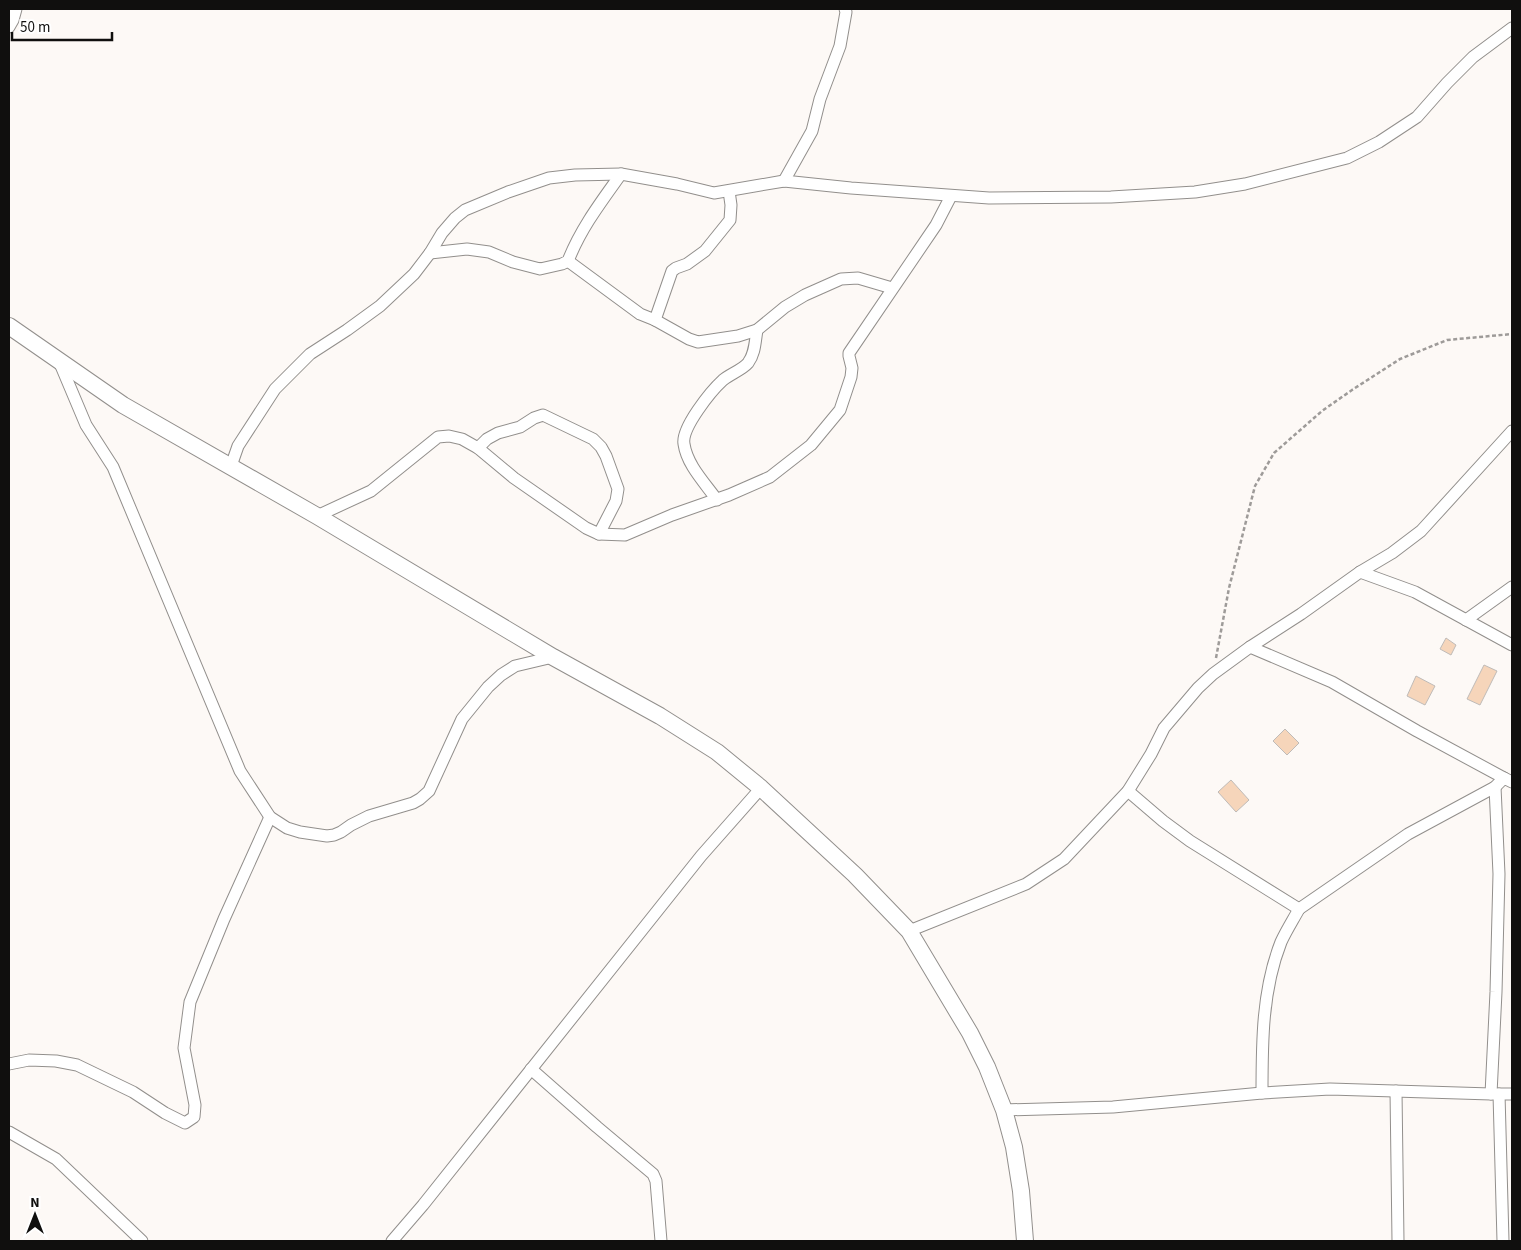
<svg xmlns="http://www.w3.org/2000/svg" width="1521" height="1250" font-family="'Source Sans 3',sans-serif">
<rect width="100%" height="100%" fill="#fdf9f6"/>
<g fill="#f6d5ba" stroke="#bfbbb8">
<path d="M1446,638l10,7 -5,10 -11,-6z"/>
<path d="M1484,665l13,6 -17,34 -13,-6z"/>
<path d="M1416,676l19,10 -10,19 -18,-9z"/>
<path d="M1285,729l14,14 -12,12 -14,-14z"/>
<path d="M1231,780l18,20 -13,12 -18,-20z"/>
</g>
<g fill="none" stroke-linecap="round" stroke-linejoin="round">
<defs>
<g id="street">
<path d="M9,27l4,-7 3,-11"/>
<path d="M784,181l28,-50 8,-32 20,-53 6,-34 -1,-3"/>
<path d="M430,253l37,-4 22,3 24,10 27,7 22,-5 6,-3c13,-33 33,-59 53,-87"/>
<path d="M568,261l72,53 15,6 34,19 9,3 40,-6 19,-6 28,-23 20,-12 36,-16 17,-1 34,10"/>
<path d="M655,320l17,-49 4,-3 11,-4 18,-13 25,-31 1,-15 -2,-14"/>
<path d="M59,361l27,64 27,42 127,304 30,46 17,11 13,4 27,4 7,-1 7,-3 10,-7 18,-9 44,-13 7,-4 9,-8 33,-72 26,-32 13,-12 14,-9 38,-9"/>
<path d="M478,448l9,-9 11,-6 22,-6 14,-9 9,-3 50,24 8,8 5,9 12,33 -2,12 -17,33"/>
<path d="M231,466l7,-20 37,-57 35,-35 37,-24 33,-24 34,-32 16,-21 12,-20 13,-15 10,-8 43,-18 41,-14 26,-3 46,-1 56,10 37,9 70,-12 67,7 138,10 122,-1 84,-5 50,-8 102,-26 32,-16 38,-25 30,-34 26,-26 39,-29"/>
<path d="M717,500c-12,-17 -30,-35 -33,-56 -3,-16 27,-53 39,-64 7,-6 19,-10 25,-17 7,-9 7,-21 9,-33"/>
<path d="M317,516l54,-25 67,-54 11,-1 13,3 16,9 36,30 72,50 13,6 26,1 47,-20 57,-20 41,-18 41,-32 29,-35 11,-33 1,-9 -3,-12v-3l87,-128 15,-29"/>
<path d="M1360,572l55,20 97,53"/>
<path d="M1466,620l46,-33"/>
<path d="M1250,647l51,-33 59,-42 32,-19 29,-22 91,-100"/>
<path d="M1128,791l35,30 27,20 109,68c-6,11 -13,22 -18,33 -19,48 -19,101 -19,151"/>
<path d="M1299,909l109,-75 87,-47 9,-9 8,4"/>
<path d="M909,931l117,-47 38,-25 64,-68 23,-37 13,-26 34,-40 15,-14 37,-27 82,35 85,49 87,47"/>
<path d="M9,1064l20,-4 27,1 21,4 56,27 32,21 20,10 9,-6 1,-12 -11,-57 6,-46 34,-83 46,-102"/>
<path d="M531,1069l66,58 56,47 3,7 5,60"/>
<path d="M1396,1091l2,150"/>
<path d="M1491,1094l5,-102 3,-118 -4,-87"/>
<path d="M1499,1094l4,147"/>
<path d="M1004,1110l109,-3 149,-14 68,-4 161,5h21"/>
<path d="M9,1132l47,27 86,82"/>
<path d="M392,1241l31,-36 278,-349 60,-68"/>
</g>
<path id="secondary" d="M9,326l114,79 194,111 236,141 107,59 57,36 44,36 94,87 54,56 61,102 17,34 17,43 10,37 7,44 4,50"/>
</defs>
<use href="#street" stroke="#928f8c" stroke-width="13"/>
<use href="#secondary" stroke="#928f8c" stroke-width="18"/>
<path stroke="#9e9b99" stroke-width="2.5" stroke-dasharray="4 2.5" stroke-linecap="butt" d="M1216,658l13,-70 26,-102 19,-33 48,-42 30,-21 48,-31 47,-19 65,-6"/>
<use href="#street" stroke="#fff" stroke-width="11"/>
<use href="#secondary" stroke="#fff" stroke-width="16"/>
</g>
<rect width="1521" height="1250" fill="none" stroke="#100f0e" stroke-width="20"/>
<g transform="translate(35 1215)" stroke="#ffffff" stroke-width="4" paint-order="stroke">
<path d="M0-4L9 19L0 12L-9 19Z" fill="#100f0e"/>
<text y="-8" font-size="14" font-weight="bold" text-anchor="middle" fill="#100f0e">N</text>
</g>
<path d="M12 32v8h100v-8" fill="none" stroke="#100f0e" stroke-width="2.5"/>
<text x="20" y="32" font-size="15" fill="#100f0e" stroke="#ffffff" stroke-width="4" paint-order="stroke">50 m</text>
</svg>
